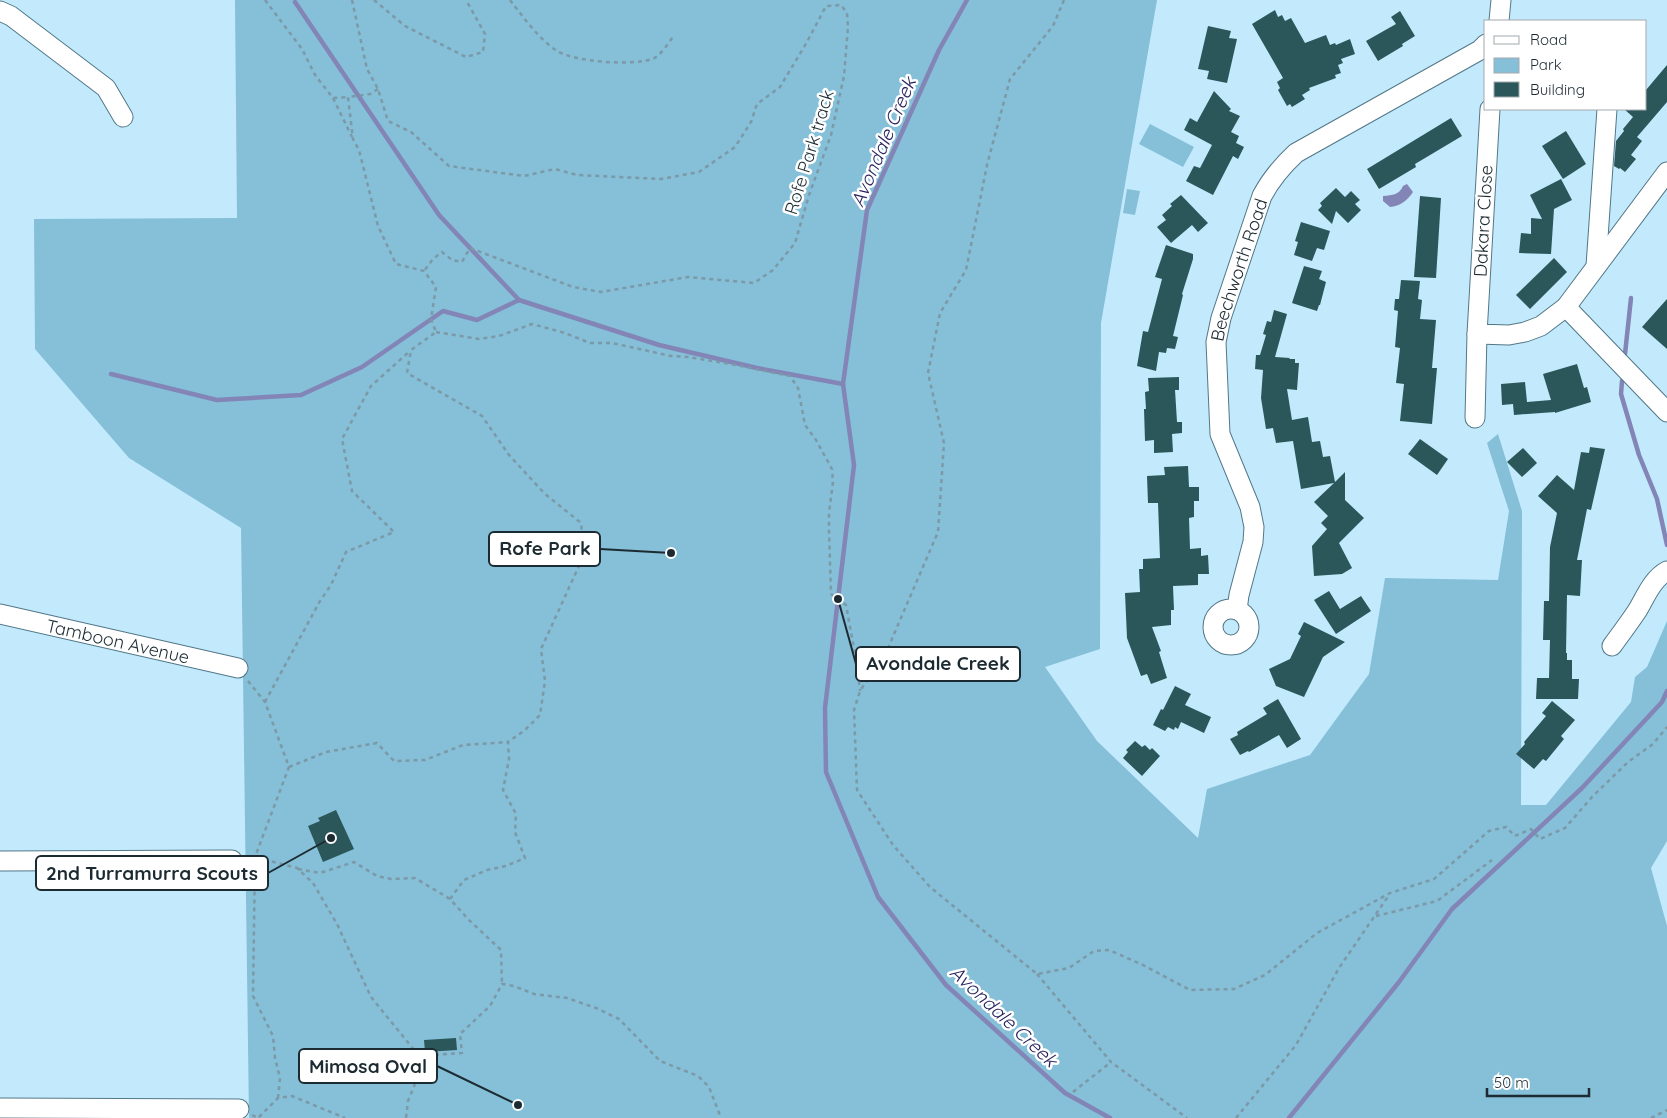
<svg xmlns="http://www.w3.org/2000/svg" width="1667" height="1118" font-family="Quicksand,sans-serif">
<rect width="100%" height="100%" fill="#c2eafc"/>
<g fill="#85bfd8">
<path d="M235,0h922l-56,323 -1,326 -55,18 52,74 101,97 9,-49 103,-34 59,-81 16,-96 113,2 11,-69 -22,-68 11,-9 24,77 -1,294h25l85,-103 4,-25 12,-10 20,-46v220l-16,27 16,58v192h-1418l-8,-590 -112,-70 -94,-109 -1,-130 203,-1z"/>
<path d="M1150,124l44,23 -11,20 -44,-23z"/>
<path d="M1127,189l13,2 -5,24 -12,-2z"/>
</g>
<path fill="#8385b6" d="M1407,184l6,8c-6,9 -13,14 -23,15l-7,-6v-5c10,-1 16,-1 20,-10z"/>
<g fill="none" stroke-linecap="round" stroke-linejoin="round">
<g stroke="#8385b6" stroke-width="4.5">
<path d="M967,0l-28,50 -72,160 -24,174 11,81 -29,243 1,64 52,125 68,88 119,108 45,25"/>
<path d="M295,2l144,213 80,85"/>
<path d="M1625,354l6,-56"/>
<path d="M111,374l106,26 84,-5 61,-28 81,-56 34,9 42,-20 140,45 98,23 86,16"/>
<path d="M1622,381l-1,13 18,61 18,44 10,46"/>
<path d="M1289,1118l110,-136 53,-73 130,-121 80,-86 5,-11"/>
</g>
</g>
<g fill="#2b575a">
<path d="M1275,10l3,7 4,-2 3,6 6,-3 14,25 21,-8 4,10 5,-2 1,2 14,-6 5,15 -14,5 2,4 -5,2 3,8 -6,2 1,3 -27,10 1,2 -8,5 3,4 -13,8 -2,-3 -3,2 -9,-16 2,-2 -3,-6 6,-4 -31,-54z"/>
<path d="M1400,11l15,25 -13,8 1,2 -25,15 -12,-20 30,-17 -5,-7z"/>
<path d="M1208,26l23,5 -2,7 8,1 -10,44 -20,-4 2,-8 -11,-2z"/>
<path d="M1667,65v37l-30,35 5,4 -11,14 5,4 -11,13 -5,-4 -1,1 -5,-3 2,-25 8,-10 -1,-2 10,-12 -9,-8h22v-19z"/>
<path d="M1214,91l17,18 -2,2 11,5 -9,16 8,4 -3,7 8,4 -6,12 -5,-3 -20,39 -27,-14 8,-15 6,2 12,-23 -28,-15 6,-12 7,4z"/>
<path d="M1451,118l11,18 -47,28 1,3 -37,22 -12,-20z"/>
<path d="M1566,131l20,33 -23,15 -21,-33z"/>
<path d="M1561,179l11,21 -18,9 -3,45 -32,-1 2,-20 10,1v-16l11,1 -12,-24z"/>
<path d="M1336,188l9,9 6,-6 9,9 -5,4 6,6 -13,13 -12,-12 -4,13 -14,-14 4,-4 -2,-3z"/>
<path d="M1181,195l27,28 -10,9 -6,-7 -21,18 -14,-16 9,-7 -4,-5 10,-9 -2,-2z"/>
<path d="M1420,196l21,2 -5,80 -22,-1z"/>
<path d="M1301,222l29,9 -6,19 -7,-2 -5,13 -18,-6 4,-13 -3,-1z"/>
<path d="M1166,245l27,9v5l-11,35 1,1 -10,41 5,1 -3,12 -8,-1 -1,5 -7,-1 -3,19 -19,-5 6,-35 5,1 14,-53 -7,-2z"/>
<path d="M1554,258l13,14 -37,37 -14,-14z"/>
<path d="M1304,266l18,5 -3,8 7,3 -6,23h-1l-2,6 -25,-8z"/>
<path d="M1401,280l19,1 -2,18 4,1 -2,19 16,1 -4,48h5l-5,56 -32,-3 4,-37 -8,-1 4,-35 -5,-1 3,-36 -4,-1 1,-11h4z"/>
<path d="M1667,299v50l-25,-22z"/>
<path d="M1274,310l13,4 -12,43 15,1 -1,1h6v4h4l-2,27 -10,-1 5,31 16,-3 4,25 8,-1 3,16 7,-1 5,26 10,-10v28l19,18 -25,25 13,25 -10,6 -28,2 -2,-30 15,-17 -6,-6 7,-7 -14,-14 20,-19 -33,6 -8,-48 -17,2 -3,-15 -7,1 -5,-31 2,-28 -8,-1 1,-14h4l6,-20 -3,-1 4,-13 4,1z"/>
<path d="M1577,364l7,24 3,-1 4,15 -36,11v-1l-41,3 -1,-11 -11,1 -1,-21 24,-2 2,20 24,-2 -8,-26z"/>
<path d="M1179,377v13h-4l2,32h5v11l-10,1 1,18 -19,1v-13l-9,1 -1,-32h2l-1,-17 4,-1 -1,-13z"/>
<path d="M1420,439l28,20 -11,16 -29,-21z"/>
<path d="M1590,447l15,2 -14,61 -4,-1 -10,51h5l-2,36 -13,-1 -1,58h1v7h5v19h7l-1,20h-42l1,-21h12l1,-38h-7l1,-39h5l1,-54 7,-34 -19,-17 19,-21 17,15 7,-38 8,1z"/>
<path d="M1523,448l14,15 -15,14 -15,-15z"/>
<path d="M1188,466l1,21h10v14h-5v16l-5,1 1,31 11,-1v8l7,-1 1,19h-11v11l-25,1 1,24h-3v15l-19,2 9,24 -2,1 8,26 -16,6 -4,-10 -6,2 -14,-38 -2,-45 15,-1 -1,-23h4v-10l17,-1 -2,-55h-10l-1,-27 18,-1 -1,-8z"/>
<path d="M1329,591l11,18 21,-13 10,15 -35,23 -22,-34z"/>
<path d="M1304,622l41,20 -22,15 -19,40 -28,-11 -7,-17 21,-10 11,-23 -3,-2z"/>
<path d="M1175,686l16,8 -6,11 26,12 -7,16 -23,-11 -3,7 -3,-2 -1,3 -6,-3 -3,4 -12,-6 8,-16 2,1z"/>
<path d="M1278,699l23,40 -14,9 -8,-13 -30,17 -1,-1 -8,4 -10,-16 8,-4 -1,-3 30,-18 -4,-6z"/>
<path d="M1552,701l23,19 -14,16 3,3 -18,22 -3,-2 -9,10 -18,-15 9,-10 -1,-2 22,-26 -4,-3z"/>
<path d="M1135,741l7,6 3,-2 5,5 2,-2 8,8 -18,20 -19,-18 5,-6 -2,-2z"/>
<path d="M336,810l18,39 -31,13 -15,-36 12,-5 -2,-3z"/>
<path d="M456,1038l1,12 -32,2 -1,-12z"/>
</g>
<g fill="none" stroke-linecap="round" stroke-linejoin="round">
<defs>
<g id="minor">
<path d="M0,11l11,5 95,72 17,29"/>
<path d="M1499,21l2,-21"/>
<path d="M1490,109l-13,225 32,1 16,-3 16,-6 25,-19 101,-135"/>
<path d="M1596,266l11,-157"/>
<path d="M1566,307l101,105"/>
<path d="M1475,418l2,-84"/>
<circle cx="1231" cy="627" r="18"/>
<path id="s1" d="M1237,610l2,-15 14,-53 1,-15 -4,-20 -30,-73 -4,-92 5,-24 41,-122c9,-17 20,-30 34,-43l184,-103 6,-6"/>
<path id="s2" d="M0,614l238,54"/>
<path d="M1612,646c8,-11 17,-23 25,-35 8,-13 15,-32 30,-40"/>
<path d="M0,861l232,-1"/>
<path d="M0,1108l239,1"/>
</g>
</defs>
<use href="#minor" stroke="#527787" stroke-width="21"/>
<g stroke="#7c99a7" stroke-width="2.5" stroke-dasharray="4 4" stroke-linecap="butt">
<path d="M265,0l37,49 13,26 18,23 15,-1"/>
<path d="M352,0l15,69 11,20 10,32 23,11 38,34 75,10 31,-7 22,6 84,4 38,-7 36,-25 16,-25 6,-18 23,-17 27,-45 19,-36 15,-1 6,8 1,14 -4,49 -13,59 -22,60 -14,48 -22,27 -19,13 -66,-6 -87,15 -28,-5 -103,-39 -8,14 -10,-2 -10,-8 -9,7 -9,12"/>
<path d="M374,0l31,26 61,31 17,-5 2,-18 -19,-34"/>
<path d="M510,0c14,18 28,38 47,51 18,11 76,15 95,8 8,-2 16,-16 21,-22"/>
<path d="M1064,0l-11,26 -43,53 -23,86 -21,105 -26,43 -12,60 16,70 -6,89 -50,116 -28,43 -6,19 3,80 36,55 37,42 107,87 32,-6 25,-17 15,-1 34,15 47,25 44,-1 31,-14 52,-42 73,-40 44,-14 55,-48 17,-4 9,9 16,-7 9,10 25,-11 27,-31 36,-35 25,-18 14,-17"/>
<path d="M378,89l-8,5 -22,3 5,42 6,11 19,76 18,38 28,7 12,16 -5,32 5,13 -25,18 -4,23 75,43 27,39 36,39 36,29 3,32 -43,94 4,32 -5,34 -15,15 -17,12 1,17 -6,31 13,24 -1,18 10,26 -19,8 -19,4 -23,10 -14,19"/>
<path d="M333,98l19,39"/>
<path d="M436,332l43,7 20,-3 33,-12 33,9 25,10h22l59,13 17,1 43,7 59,12 8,12 7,37 11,15 16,29 1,13 -4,31v18l2,63 15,11 11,60 3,26"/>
<path d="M248,681l17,21 24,65 -34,90 -7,1"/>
<path d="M265,702l55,-101 11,-16 15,-33 48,-20 -42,-41 -10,-52 29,-53 39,-35"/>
<path d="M289,767l37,-15 51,-9 17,18 31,-1 38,-15 45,-3"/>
<path d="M298,869l22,4 34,-11 23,14 14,3 24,-1 35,21 18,20 33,31 1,34"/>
<path d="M1376,916l61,-15 55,-41"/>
<path d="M1037,974l74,88 76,56"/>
<path d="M419,1056l43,-3 -2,-19 30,-28 12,-22 12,2 20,8 33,4 29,10 23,11 41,42 38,15 11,11 12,31"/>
<path d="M1073,1092l38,-30"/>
<path d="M278,1098l2,-20 -5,-20 -2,-22 -20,-40 2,-139 42,11 16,15 24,41 34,73 48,59v18l-11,27 -2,17"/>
<path d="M252,1115l6,3 20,-20 14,-2 53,22"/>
<path d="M1236,1118l60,-73 43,-77 50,-73"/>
<path d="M1651,1118l16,-8"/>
</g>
<use href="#minor" stroke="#fff" stroke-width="19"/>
</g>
<g text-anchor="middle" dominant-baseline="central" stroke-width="5" stroke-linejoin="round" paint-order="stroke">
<g font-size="18" fill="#1c2b32" stroke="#fff">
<text transform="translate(809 152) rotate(-73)">Rofe Park track</text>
<text transform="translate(1483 221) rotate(-87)">Dakara Close</text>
<text stroke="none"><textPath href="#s1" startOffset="352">Beechworth Road</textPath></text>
<text stroke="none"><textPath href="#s2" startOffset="121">Tamboon Avenue</textPath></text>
</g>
<g font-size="19" font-style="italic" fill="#28235f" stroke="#fff">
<text transform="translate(883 142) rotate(-67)">Avondale Creek</text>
<text transform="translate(1004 1016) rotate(43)">Avondale Creek</text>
</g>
</g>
<path fill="none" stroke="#1c2b32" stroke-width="2" d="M671 553L600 549M838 599L856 664M331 838L268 873M518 1105L437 1066"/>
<g fill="#1c2b32" stroke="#fff" stroke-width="2">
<circle cx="671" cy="553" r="5"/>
<circle cx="838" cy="599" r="5"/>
<circle cx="331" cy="838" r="5"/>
<circle cx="518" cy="1105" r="5"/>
</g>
<g fill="#fff" stroke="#1c2b32" stroke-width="2">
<rect x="489" y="532" width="111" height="34" rx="5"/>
<rect x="856" y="647" width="164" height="34" rx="5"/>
<rect x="36" y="856" width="232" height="34" rx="5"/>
<rect x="299" y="1049" width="138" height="34" rx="5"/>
</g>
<g font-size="19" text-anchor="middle" font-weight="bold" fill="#1c2b32">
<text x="545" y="555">Rofe Park</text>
<text x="938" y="670">Avondale Creek</text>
<text x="152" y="880">2nd Turramurra Scouts</text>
<text x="368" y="1073">Mimosa Oval</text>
</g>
<rect x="1484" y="20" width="162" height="90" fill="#ffffff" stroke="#a4aaad"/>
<rect x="1494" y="36" width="25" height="8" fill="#ffffff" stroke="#a4aaad"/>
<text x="1530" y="45" font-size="15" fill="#1c2b32">Road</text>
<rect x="1494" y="58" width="25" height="15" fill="#85bfd8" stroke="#a4aaad"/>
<text x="1530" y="70" font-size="15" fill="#1c2b32">Park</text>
<rect x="1494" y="82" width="25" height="15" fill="#2b575a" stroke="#a4aaad"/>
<text x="1530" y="95" font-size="15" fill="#1c2b32">Building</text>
<path d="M1487 1088v8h102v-8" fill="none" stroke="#1c2b32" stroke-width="2.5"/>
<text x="1494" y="1088" font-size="15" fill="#1c2b32" stroke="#ffffff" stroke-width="4" paint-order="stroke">50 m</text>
</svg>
